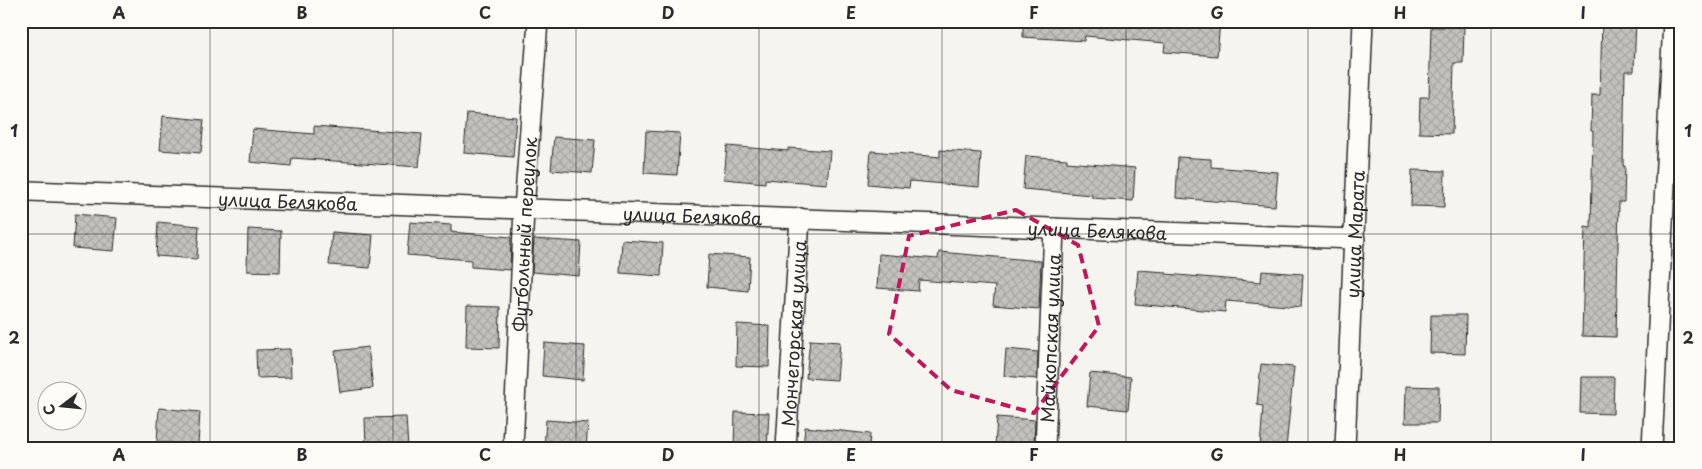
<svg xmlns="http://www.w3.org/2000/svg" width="1702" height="469" font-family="'Playpen Sans',sans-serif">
<defs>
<pattern id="building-cross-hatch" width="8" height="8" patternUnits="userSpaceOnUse" patternTransform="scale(1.25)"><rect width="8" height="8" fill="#c2c1be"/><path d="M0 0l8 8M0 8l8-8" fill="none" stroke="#a7a6a3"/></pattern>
</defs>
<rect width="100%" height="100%" fill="#f5f4ef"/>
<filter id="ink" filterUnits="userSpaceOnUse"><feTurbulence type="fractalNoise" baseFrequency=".02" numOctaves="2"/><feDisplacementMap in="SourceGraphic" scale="10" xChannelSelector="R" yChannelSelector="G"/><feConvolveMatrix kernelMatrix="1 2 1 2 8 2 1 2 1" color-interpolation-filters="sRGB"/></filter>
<g filter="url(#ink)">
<g fill="url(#building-cross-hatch)" stroke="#2b2b2b">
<path d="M1023,21h197l-3,35 -53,-4 1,-9 -80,-7 -1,5 -61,-4z"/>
<path d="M1602,21h34l-2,50h-9l-2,95h2l-1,36h-5l-3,135 -34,-1 3,-109 6,1 2,-97h-2l1,-36h8z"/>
<path d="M1431,27h33l-1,36h-9l-2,71 -33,-1 1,-36h9z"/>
<path d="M467,113l49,4 -3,40 -49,-4z"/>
<path d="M163,116l41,4 -3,33 -41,-3z"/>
<path d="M314,126l108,8 -3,33 -127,-9 -1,8 -41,-4 3,-33 61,5z"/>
<path d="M646,131l34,2 -3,42 -33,-2z"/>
<path d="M554,137l41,3 -3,33 -41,-3z"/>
<path d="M727,146l61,5v-3l42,3 -3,33 -62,-5v4l-41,-4z"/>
<path d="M940,150l41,3 -2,34 -69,-6 -1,7 -41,-4 3,-33 69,6z"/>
<path d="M1026,156l41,3v3l68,6 -2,33 -41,-3v-3l-69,-6z"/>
<path d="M1178,157l33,2v8l67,5 -3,34 -99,-8z"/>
<path d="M1412,170l33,1 -1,36 -33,-1z"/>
<path d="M75,214l42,4 -3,33 -41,-3z"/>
<path d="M158,222l41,4 -2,33 -41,-3z"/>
<path d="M410,222l41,3v7l60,5 -1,33 -39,-3v-7l-64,-5z"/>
<path d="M248,229l33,2 -1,41 -33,-1z"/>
<path d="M332,232l41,3 -3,33 -41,-3z"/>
<path d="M534,239l47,3 -2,34 -47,-4z"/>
<path d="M622,240l41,3 -2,33 -41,-3z"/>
<path d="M939,252l102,9 -2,48 -46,-4 2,-19 -76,-6 -1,11 -41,-3 2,-34 59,5z"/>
<path d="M709,254l41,3 -2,34 -41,-4z"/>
<path d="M1138,270l28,2v2l95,8 1,-11 41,3 -2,33 -75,-6 -1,11 -90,-8z"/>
<path d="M467,306l33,1 -1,41 -33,-1z"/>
<path d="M1431,315h35l-1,39 -35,-1z"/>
<path d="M737,324l33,2 -1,41 -33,-1z"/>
<path d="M810,340l30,2 -3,38 -31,-2z"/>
<path d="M544,343l41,3 -2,34 -41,-4z"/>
<path d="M368,347l5,41 -33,4 -5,-41z"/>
<path d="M290,349l1,28 -34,1 -1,-28z"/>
<path d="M1006,349l32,3 -1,27 -33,-3z"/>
<path d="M1261,364l33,3 -8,81h-26l3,-42 -6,-1z"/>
<path d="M1090,373l41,4 -3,33 -41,-4z"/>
<path d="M1581,377h33l-1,37 -33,-1z"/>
<path d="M1406,386l33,1 -1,36h-33z"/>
<path d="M159,408l41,4 -2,33 -41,-3z"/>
<path d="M735,412l34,1 -2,35h-33z"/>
<path d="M406,417l2,31h-42l-1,-30z"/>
<path d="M997,417l38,3 -1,28h-39z"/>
<path d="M546,420l42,3 -2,25h-42z"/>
<path d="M805,427l65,7 -1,14h-66z"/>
</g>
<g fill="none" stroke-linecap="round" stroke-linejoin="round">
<defs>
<g id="street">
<path id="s1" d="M29,191l1326,48"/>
<path id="s2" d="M513,448l11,-239 14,-188"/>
<path id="s3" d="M786,448l14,-230"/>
<path id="s4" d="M1045,448l9,-220"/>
<path id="s5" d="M1345,448l18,-427"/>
<path d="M1652,448l21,-427"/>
</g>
</defs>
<use href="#street" stroke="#2b2b2b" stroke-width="22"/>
<use href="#street" stroke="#fdfcf7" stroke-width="19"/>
</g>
</g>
<path fill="none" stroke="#c2185b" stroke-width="4" stroke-dasharray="10 6" stroke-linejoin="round" d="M1016,210l62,35 21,81 -65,87 -83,-23 -62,-56 20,-98z"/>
<path fill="none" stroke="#2b2b2b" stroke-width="1" stroke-opacity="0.55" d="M210,21v427M393,21v427M576,21v427M759,21v427M942,21v427M1126,21v427M1308,21v427M1491,21v427M21,234h1660"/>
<g text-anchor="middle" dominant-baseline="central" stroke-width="5" stroke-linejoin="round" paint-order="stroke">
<g font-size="18" fill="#2b2b2b" stroke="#fdfcf7">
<text stroke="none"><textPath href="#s1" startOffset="259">улица Белякова</textPath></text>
<text stroke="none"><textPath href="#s1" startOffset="664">улица Белякова</textPath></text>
<text stroke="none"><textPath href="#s1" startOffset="1069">улица Белякова</textPath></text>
<text stroke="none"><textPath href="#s2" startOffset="214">Футбольный переулок</textPath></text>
<text stroke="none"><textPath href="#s5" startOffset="214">улица Марата</textPath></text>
<text stroke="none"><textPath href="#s3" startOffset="115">Мончегорская улица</textPath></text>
<text stroke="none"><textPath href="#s4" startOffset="110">Майкопская улица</textPath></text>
</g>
</g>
<rect width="1702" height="469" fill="none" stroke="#fdfcf7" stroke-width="55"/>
<g transform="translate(62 406) rotate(254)"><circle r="24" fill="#fdfcf7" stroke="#a9a8a5"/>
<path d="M0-4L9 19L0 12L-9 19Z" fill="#2b2b2b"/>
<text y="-8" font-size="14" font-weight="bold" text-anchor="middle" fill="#2b2b2b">С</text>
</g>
<rect x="28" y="28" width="1646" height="414" fill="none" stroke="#2b2b2b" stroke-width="2"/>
<g font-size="16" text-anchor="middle" font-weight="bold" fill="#2b2b2b">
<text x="119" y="19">A</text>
<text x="302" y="19">B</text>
<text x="485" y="19">C</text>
<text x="668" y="19">D</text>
<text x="851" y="19">E</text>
<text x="1034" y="19">F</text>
<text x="1217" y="19">G</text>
<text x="1400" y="19">H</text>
<text x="1583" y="19">I</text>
<text x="14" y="137">1</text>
<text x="1688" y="137">1</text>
<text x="14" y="344">2</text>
<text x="1688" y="344">2</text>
<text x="119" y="461">A</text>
<text x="302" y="461">B</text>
<text x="485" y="461">C</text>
<text x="668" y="461">D</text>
<text x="851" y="461">E</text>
<text x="1034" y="461">F</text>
<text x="1217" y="461">G</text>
<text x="1400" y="461">H</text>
<text x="1583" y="461">I</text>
</g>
</svg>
